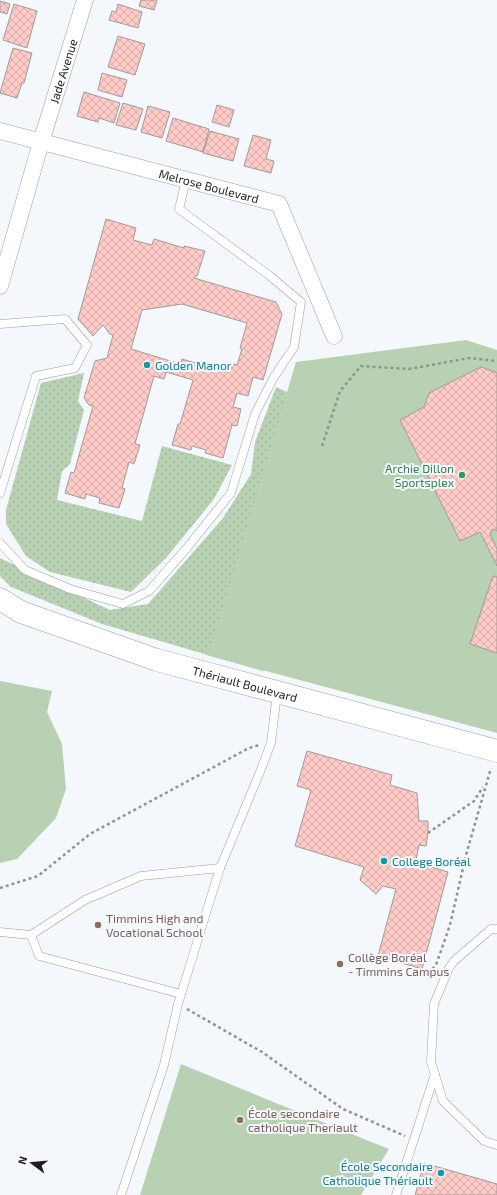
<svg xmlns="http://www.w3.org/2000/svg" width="497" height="1195" font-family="'Exo 2',sans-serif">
<defs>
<pattern id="grass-dots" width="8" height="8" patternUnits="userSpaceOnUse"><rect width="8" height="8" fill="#b7d1b2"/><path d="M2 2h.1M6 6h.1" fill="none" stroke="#9db399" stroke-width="1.8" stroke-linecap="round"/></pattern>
<pattern id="building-cross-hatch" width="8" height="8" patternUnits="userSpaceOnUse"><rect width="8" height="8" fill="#fecbc6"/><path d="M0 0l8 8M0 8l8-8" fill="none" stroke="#d9aeaa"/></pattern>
</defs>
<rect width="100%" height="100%" fill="#f4f8fc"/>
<g fill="url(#grass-dots)">
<path d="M84,373l-6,28 6,9 -14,54 -8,7 -5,29 85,21 20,-75 70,19 -18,34 -48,59 -35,34 -81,-20 -24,-16 -20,-32v-14l35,-127z"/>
<path d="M276,387l11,5 -19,260 -5,19 -161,-47 -91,-37 -11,-11v-18l110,52 38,-6 75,-86 28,-44 4,-32z"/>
</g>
<g fill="#b7d1b2">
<path d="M466,340l31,10v383l-291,-78 9,-21 81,-272z"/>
<path d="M0,681l52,10 -5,21 15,32 4,45 -10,29 -39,41 -17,4z"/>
<path d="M181,1064l183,75 25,10 -28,46h-221z"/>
</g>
<g fill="url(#building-cross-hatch)" stroke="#a09b9a" fill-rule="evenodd">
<path d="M141,0h16l-3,10 -15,-4z"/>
<path d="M0,1l10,3 -3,10 -7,-2z"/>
<path d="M14,4l23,7 -10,37 -24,-8z"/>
<path d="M118,4l24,8 -4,16 -29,-8 3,-9 4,1z"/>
<path d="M118,36l27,8 -10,31 -27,-8z"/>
<path d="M13,48l19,5 -8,30h-2l-5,15 -17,-5z"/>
<path d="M102,73l25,7 -5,17 -24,-7z"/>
<path d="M84,92l36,11 -6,20 -15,-5 -1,4 -21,-6z"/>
<path d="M123,103l20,6 -7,21 -20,-5z"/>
<path d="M217,105l17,5 -5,17 -17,-5z"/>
<path d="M148,106l22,6 -8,26 -21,-6z"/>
<path d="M173,118l36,11 -6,23 -37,-11z"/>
<path d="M210,131l29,8 -6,22 -30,-8z"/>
<path d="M253,135l18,5 -5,19 8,2 -3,12 -27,-7z"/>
<path d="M106,219l30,9 -3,12 19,5 2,-6 30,9v-2l21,5 -8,25h-2l-1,2 82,24 6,12 -19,66 -10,-3 -5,19 -11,-3 -4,14 8,2 -4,17 -5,-1 -9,33 -18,-5 1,-3 -14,-4 -1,4 -19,-5 6,-21h2l13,-44 -27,-8 -2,7 -10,-3 -19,68 5,1 -6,19 -5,-2 -7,26 3,1 -6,19 -20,-5 1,-5 -14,-4 -1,5 -20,-6 6,-21 3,1 19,-67 -4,-1 -5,-7 11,-37 12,-3 6,-23 -3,-1 -7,-9 -10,11 -15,-17zM182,304l65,19 -7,25 2,1 -5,16 -8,-2 -3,9 -44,-13 -2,5 -49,-15 11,-39z"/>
<path d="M481,367l16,6v158l-4,-2 -3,5 7,15v17l-17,-34 -20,9 -60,-121 24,-13 5,-14z"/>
<path d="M493,576l4,1v76l-27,-9z"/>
<path d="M307,751l85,24 -2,10 27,8 2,28h9v12l-2,13 -7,-1 -3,15 13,3 -1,3 20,6 -26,97 -44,-13 18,-67 -13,-3 -7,8 -16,-14 4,-13 -69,-21 16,-56 -14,-4z"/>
<path d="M424,1163l73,21v11h-82z"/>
</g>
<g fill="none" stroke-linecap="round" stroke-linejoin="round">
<defs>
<g id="service">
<path d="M0,324l65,-5 22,26 -12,23 -39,8 -36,117"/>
<path d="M0,543l25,27 45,19 53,15 26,-13 37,-42 45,-56 24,-79 19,-37 20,-30 7,-45 -31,-26 -91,-67 7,-29"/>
<path d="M497,929h-6l-37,32 -5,7 -15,36 -3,58 12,39 41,40 13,4"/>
<path d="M0,932l31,3 54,-35 56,-24 79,-8"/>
<path d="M31,935l8,21 142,38"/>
<path d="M121,1195l43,-130 14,-61 42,-136 40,-96 11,-29 6,-50"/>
<path d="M396,1195l39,-121"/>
</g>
<g id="minor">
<path id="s1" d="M0,131l279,73 55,132"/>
<path id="s2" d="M0,286l41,-144 44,-142"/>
</g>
<g id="secondary">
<path id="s3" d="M0,599l21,13 136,48 340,91"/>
</g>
</defs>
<use href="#service" stroke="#9a9ea1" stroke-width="9"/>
<use href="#minor" stroke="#9a9ea1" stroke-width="17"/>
<use href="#secondary" stroke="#9a9ea1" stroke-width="23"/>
<g stroke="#909396" stroke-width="2.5" stroke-dasharray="3 3" stroke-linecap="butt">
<path d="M322,446l18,-55 21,-25 48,3 60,-11 28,3"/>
<path d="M428,833l46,-32 9,-14"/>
<path d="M0,888l38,-12 52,-42 159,-86 10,-3"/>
<path d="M411,975h16l9,-10 14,-40 16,-70 25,-87"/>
<path d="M187,1009l75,43 81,57 62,27"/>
</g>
<use href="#service" stroke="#fff" stroke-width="8"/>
<use href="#minor" stroke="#fff" stroke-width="16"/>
<use href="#secondary" stroke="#fff" stroke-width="22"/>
</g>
<g fill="#0f9aa8" stroke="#f4f8fc" stroke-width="1.5">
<circle cx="147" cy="365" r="4"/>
<circle cx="384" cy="861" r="4"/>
<circle cx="441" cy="1173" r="4"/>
</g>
<circle fill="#2e9e5b" stroke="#f4f8fc" stroke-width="1.5" cx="462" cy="475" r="4"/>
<g fill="#8d6e63" stroke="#f4f8fc" stroke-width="1.5">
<circle cx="98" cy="925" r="4"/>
<circle cx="340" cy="964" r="4"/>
<circle cx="240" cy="1120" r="4"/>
</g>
<g text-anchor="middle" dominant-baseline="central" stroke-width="4" stroke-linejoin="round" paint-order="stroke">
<g font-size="12" fill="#1c1d1e" stroke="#f4f8fc">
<text stroke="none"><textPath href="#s2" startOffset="224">Jade Avenue</textPath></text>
<text stroke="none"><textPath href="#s1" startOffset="216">Melrose Boulevard</textPath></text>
<text stroke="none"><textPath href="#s3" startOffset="260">Thériault Boulevard</textPath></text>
</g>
<g font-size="12" fill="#0d838f" stroke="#f4f8fc" text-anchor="start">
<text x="155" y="365">Golden Manor</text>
<text x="392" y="861">College Boréal</text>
<text x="433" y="1166" text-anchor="end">École Secondaire<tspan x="433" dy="14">Catholique Thériault</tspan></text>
</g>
<g font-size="12" fill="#27864d" stroke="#f4f8fc" text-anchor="end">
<text x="454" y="468">Archie Dillon<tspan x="454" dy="14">Sportsplex</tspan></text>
</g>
<g font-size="12" fill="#785e54" stroke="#f4f8fc" text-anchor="start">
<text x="106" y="918">Timmins High and<tspan x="106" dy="14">Vocational School</tspan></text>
<text x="348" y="957">Collège Boréal<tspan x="348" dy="14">- Timmins Campus</tspan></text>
<text x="248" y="1113">École secondaire<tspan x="248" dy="14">catholique Theriault</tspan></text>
</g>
</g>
<g transform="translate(32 1163) rotate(286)" stroke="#f4f8fc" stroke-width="3" paint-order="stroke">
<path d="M0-3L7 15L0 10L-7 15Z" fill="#1c1d1e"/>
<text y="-6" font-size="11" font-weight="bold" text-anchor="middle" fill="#1c1d1e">N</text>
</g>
</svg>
